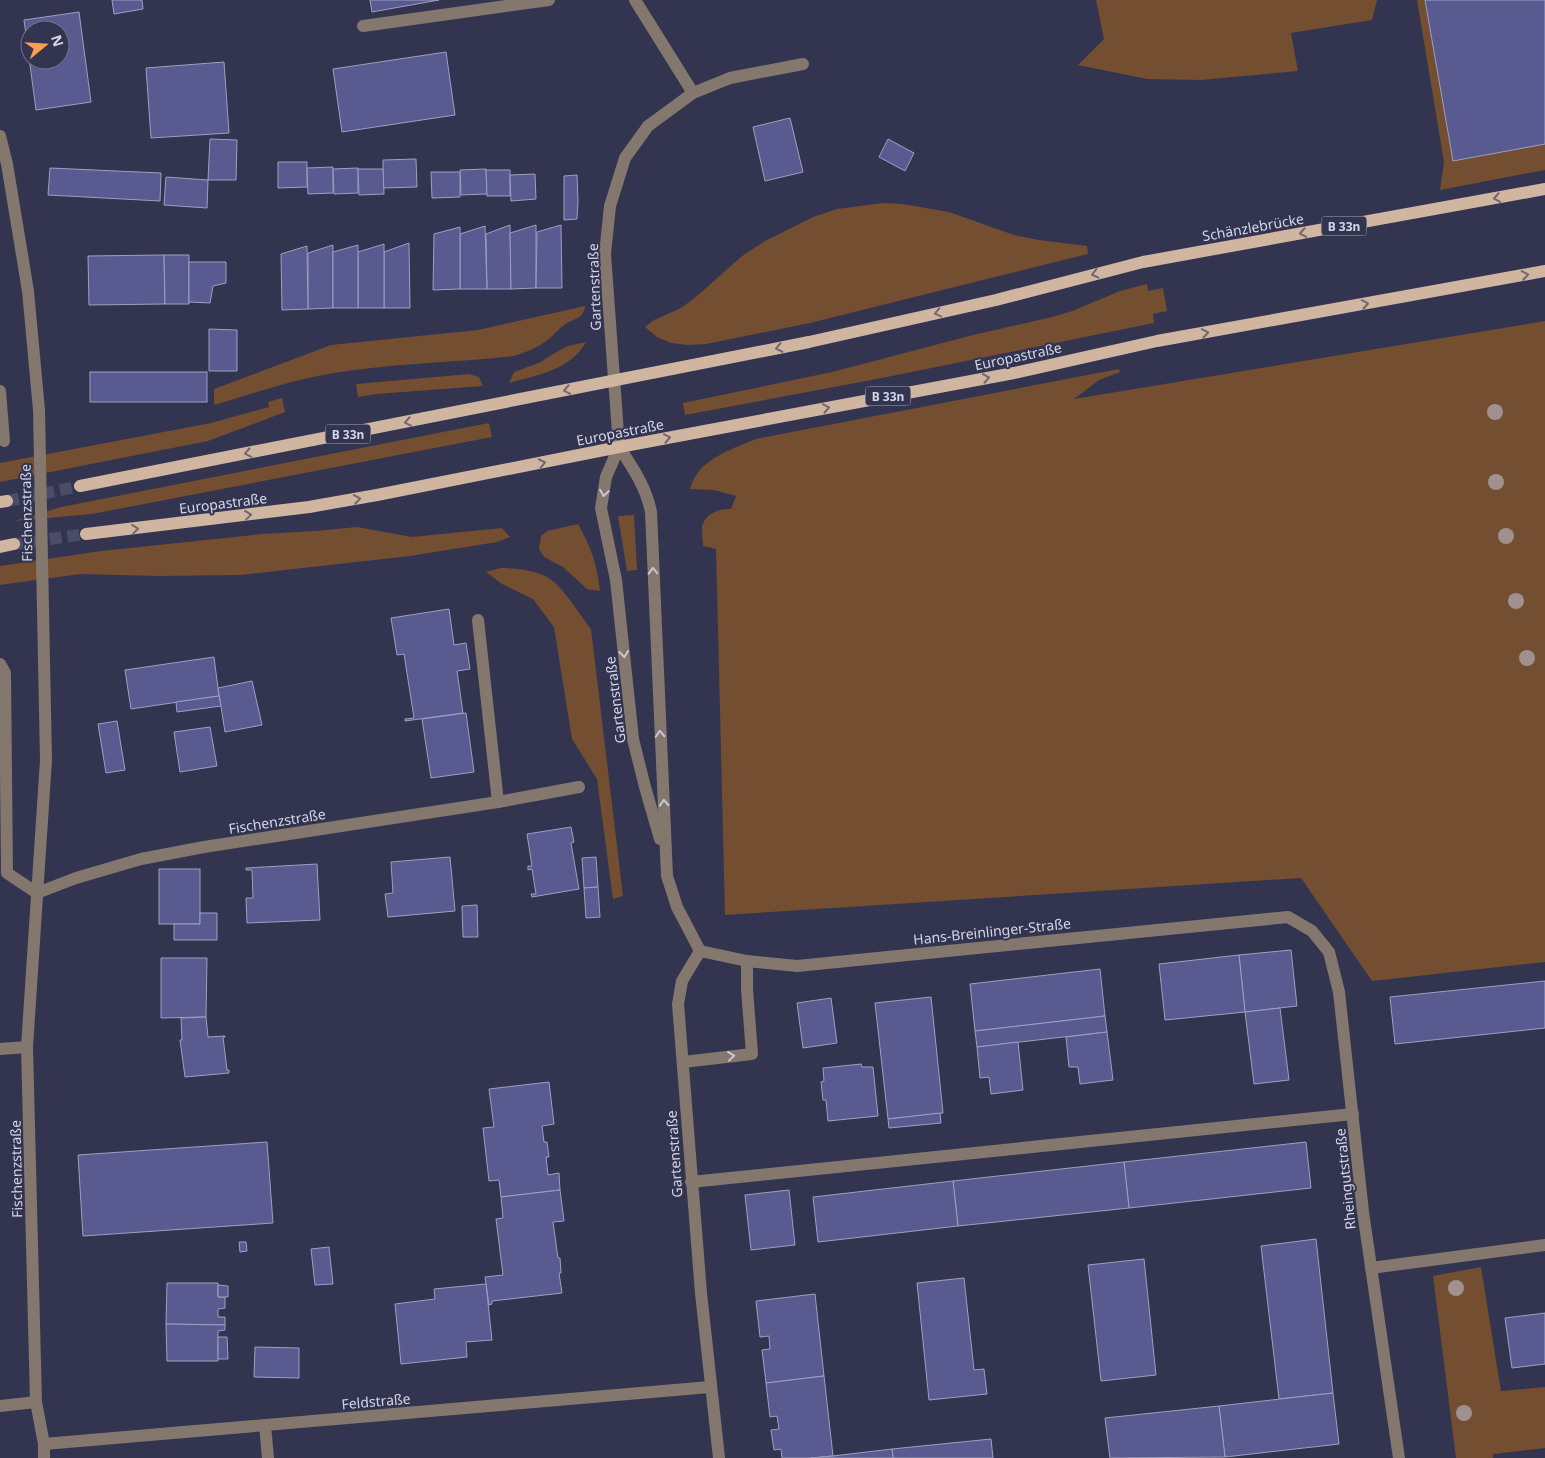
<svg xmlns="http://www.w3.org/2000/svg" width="1545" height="1458" font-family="'Noto Sans',sans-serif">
<rect width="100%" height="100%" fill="#333450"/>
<g fill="#734e30">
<path d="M1096,0h281l-5,20 -81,13 7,38 -97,9 -54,-1 -69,-14 26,-26z"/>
<path d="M1417,0h8l28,160 92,-16v26l-105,20 4,-28z"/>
<path d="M882,203l21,1 46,8 65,23 25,5 48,6 1,8 -278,69 -104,21 -18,1 -17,-2 -14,-6 -12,-10 9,-7 27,-12 16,-12 45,-40 23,-15 48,-24 24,-8z"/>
<path d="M1147,284l1,7 15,-3 4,23 -14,3 1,9 -272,55 -197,37 -2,-12 149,-31 141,-37 79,-18 20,-6 48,-20z"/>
<path d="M585,306c-2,13 -9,12 -18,17 -7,4 -12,11 -18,16 -10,8 -22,13 -35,17 -62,7 -124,7 -186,18 -39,7 -77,20 -114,31v-16l117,-44 147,-15z"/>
<path d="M1545,321v641l-173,19 -71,-103 -576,37 -9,-366 -13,-3c0,-6 -2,-14 -1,-20 3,-12 17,-18 29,-17l5,-13 -22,-6 -24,-1c8,-30 40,-39 66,-50l363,-70 1,3 -21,8 -25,19z"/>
<path d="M586,342c-15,28 -49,33 -77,41l5,-11 27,-10 12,-8 15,-8z"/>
<path d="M469,374l10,3 4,9 -107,8 -18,3 -2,-13z"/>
<path d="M282,398l3,14 -77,29 -208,41v-19l211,-40 58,-16 -1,-5z"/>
<path d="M489,423l3,14 -400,77 -77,7 46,-14z"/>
<path d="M634,515l3,55 -10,1 -9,-55z"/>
<path d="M578,524c13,23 19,40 22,67l-13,-2 -24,-22 -19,-10 -5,-8 2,-13 6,-5z"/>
<path d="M357,527l55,10 90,-9 8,9 -13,5 -87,14 -170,19 -82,1 -78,-2 -80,11v-19l101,-15 161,-17 53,-3z"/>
<path d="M501,568c15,0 33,2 46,9 15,8 33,38 44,52l32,267 -10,3 -16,-120 -25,-40 -18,-112 -21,-28 -31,-15 -16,-12z"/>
<path d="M1481,1267l20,124 44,-4v61l-52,6v4h-37l-23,-182z"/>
</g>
<g fill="#595a90" stroke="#9ea0c2" fill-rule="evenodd">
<path d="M112,0h30l1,9 -29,5z"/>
<path d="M370,0h69l-67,12z"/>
<path d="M1425,0h120v144l-92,17z"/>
<path d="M79,12l12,90 -55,8 -12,-90zM30,30h30v30h-30z"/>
<path d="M446,52l9,63 -113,17 -9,-63z"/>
<path d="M224,62l5,71 -78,5 -5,-70z"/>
<path d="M790,118l13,54 -38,9 -12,-54z"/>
<path d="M210,139l27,1 -1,40h-28z"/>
<path d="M888,139l26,14 -9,18 -26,-14z"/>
<path d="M416,159l1,28 -34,1v-28z"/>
<path d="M278,162h29v25l-29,1z"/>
<path d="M333,167v26l-25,1 -1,-26z"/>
<path d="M50,168l111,5 -1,28 -112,-6z"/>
<path d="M358,168v25l-24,1 -1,-25z"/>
<path d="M358,169h25l1,25 -25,1z"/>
<path d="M486,169l1,25 -26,1 -1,-25z"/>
<path d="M486,170h24v26h-23z"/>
<path d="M431,172h29v25l-28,1z"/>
<path d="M535,174l1,25 -25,2 -1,-26z"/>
<path d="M577,175l1,26 -1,18 -13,1v-44z"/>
<path d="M166,177l42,3 -1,28 -43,-3z"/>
<path d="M510,225l1,64h-24l-1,-55z"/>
<path d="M536,225v63l-25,1 -1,-56z"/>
<path d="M561,225l1,63h-26l1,-56z"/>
<path d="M485,226l2,63h-27v-55z"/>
<path d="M460,227v62l-27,1 1,-56z"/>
<path d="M409,243l1,65h-26v-56z"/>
<path d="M384,244v64h-26v-56z"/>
<path d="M333,245v63l-25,1v-56z"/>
<path d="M358,245v63h-25v-56z"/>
<path d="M307,246l1,63 -26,1 -1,-56z"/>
<path d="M164,255l1,49 -76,1 -1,-49z"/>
<path d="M164,255h25v49h-24z"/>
<path d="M189,262h37v21l-13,3 -3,17 -21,-1z"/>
<path d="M209,329l28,1v41h-28z"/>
<rect x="90" y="372" width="117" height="30"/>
<path d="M449,609l5,36 12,-2 4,26 -13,2 6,42 -58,8v-2l9,-1 -10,-64 -7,1 -6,-37z"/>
<path d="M214,657l5,39 -88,13 -6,-39z"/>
<path d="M252,681l10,44 -37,7 -7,-44z"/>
<path d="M219,696l2,10 -44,6 -1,-10z"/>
<path d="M466,713l8,59 -43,6 -9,-59z"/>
<path d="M117,721l8,49 -19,3 -8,-49z"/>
<path d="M210,727l7,39 -37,6 -6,-40z"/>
<path d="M571,827l3,15 -3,1 8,46 -47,8 -1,-3h5l-4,-25 -4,1v-4h4l-5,-32z"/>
<path d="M450,857l5,54 -67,6 -3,-23 8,-1 -2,-31z"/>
<path d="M596,857l2,30 -14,1 -2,-30z"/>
<path d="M317,864l3,56 -73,3 -1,-25h7l-1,-28h-6v-2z"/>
<rect x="159" y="869" width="41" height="55"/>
<path d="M598,887l2,30 -14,1 -2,-30z"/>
<path d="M477,905l1,32h-15l-1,-31z"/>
<path d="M200,913h17v27h-43v-16h26z"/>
<path d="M1291,950l6,56 -52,6 -6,-57z"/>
<path d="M1239,955l6,57 -80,8 -6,-56z"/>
<path d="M161,958h46l-1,59 -45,1z"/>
<path d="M1100,969l5,47 -130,15 -5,-47z"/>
<path d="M1545,981v47l-150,16 -5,-47z"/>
<path d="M931,997l12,116 -55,6 -13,-116z"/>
<path d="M831,998l6,45 -34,5 -6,-45z"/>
<path d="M1280,1008l9,72 -35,4 -9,-72z"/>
<path d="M1105,1016l2,16 -130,15 -2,-16z"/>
<path d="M206,1017l2,20 17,-1v1h-2l4,33h2v3l-44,4 -5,-37h2l-1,-22z"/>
<path d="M1107,1032l6,48 -33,4 -2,-17h-9l-3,-30z"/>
<path d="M1018,1042l5,48 -32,4 -2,-17 -9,1 -3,-31z"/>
<path d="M861,1064l1,3h11l5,49 -50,5 -2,-21h-3l-2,-18 3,-1 -1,-13z"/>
<path d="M549,1082l5,42 -12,2 2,16h3l2,15h-3l2,18 11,-2 1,17 -59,7 -2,-17 -10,1 -6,-53 11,-1 -5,-38z"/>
<path d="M940,1113l1,10 -52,5 -1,-9z"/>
<path d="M267,1142l6,81 -190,13 -5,-81z"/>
<path d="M1306,1142l5,46 -182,20 -5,-46z"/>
<path d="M1124,1162l5,46 -171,18 -5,-45z"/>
<path d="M953,1181l5,45 -140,16 -5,-45z"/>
<path d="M560,1190l4,31 -11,1 5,36h2l1,15h-2l3,20 -70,8v3l-3,1 -4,-28 18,-2 -7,-56 7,-1 -2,-21z"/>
<path d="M789,1190l6,55 -44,5 -6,-55z"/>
<path d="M1316,1239l17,154 -54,6 -18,-153z"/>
<path d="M239,1242h7l1,9 -7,1z"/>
<path d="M329,1247l4,37 -18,1 -4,-36z"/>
<path d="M1144,1259l12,116 -55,6 -13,-116z"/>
<path d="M964,1278l10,92 10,-1 3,25 -58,6 -12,-117z"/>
<path d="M167,1283h51v14h7v11l-7,1v8h7v8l-59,-1z"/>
<path d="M486,1284l6,56 -26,2 1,15 -66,7 -6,-60 40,-5 -1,-10z"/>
<path d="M218,1285l10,1v11h-10z"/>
<path d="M815,1294l9,82 -58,7 -4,-33 8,-1 -1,-13 -9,1 -4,-36z"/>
<path d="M1545,1313v51l-33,4 -7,-50z"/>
<path d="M166,1324l59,1v5l-7,1v30h-51z"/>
<path d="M218,1337h9l1,22h-10z"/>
<path d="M255,1347l44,1v30l-45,-1z"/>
<path d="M824,1376l9,80 -22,2h-29l-1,-9 -7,1 -3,-20 8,-1 -2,-13 -7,1 -4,-34z"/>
<path d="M1333,1393l6,51 -114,13 -6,-51z"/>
<path d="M1219,1406l6,51 -115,1 -5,-40z"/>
<path d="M991,1439l2,19h-100l-1,-9z"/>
<path d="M892,1449l1,9h-82l22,-2z"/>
</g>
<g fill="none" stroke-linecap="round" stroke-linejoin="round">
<g stroke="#4b4c67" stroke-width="12" stroke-dasharray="12 6" stroke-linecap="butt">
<path d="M7,501l73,-15"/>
<path d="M14,544l72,-10"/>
</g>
<g stroke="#84776d" stroke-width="12">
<path d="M635,0l58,93"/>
<path d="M363,26l186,-26"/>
<path d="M0,136l7,28 21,127 11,119 7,350 -19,287 9,355 8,42v14"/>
<path d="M0,391l4,50"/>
<path d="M619,447c14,21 27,40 32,65l16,364 10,31 23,44 -18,30 -4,23 23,289 18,165"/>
<path d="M478,620l20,182"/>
<path d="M0,664l5,9 2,200 30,20"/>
<path d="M660,839l-15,-52 -12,-48 -17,-159 -15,-72 5,-31 13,-30 -14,-193 5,-48 15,-48 23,-32 45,-33 37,-15 73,-14"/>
<path d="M37,893l39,-15 65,-19 63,-12 294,-45 81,-15"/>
<path d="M700,951l47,10 50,5 491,-49 24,14 17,21 10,40 24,220 36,246"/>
<path d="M0,1049l27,-2"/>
<path d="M683,1062l69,-8 -5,-65v-28"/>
<path d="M691,1182l662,-68"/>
<path d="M1371,1268l174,-23"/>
<path d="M0,1406l36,-4"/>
<path d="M265,1425l3,33"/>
<path d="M44,1444l666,-57"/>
</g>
<g stroke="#d0b5a1" stroke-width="12">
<path d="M80,486l729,-144 187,-42 147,-38 402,-73"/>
<path d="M0,502l7,-1"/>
<path d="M86,534l223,-27 68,-12 242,-48 395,-74 143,-32 388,-70"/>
<path d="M0,547l14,-3"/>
</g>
</g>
<g fill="#a19090">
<circle cx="1495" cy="412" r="8"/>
<circle cx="1496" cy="482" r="8"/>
<circle cx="1506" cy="536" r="8"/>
<circle cx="1516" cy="601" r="8"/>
<circle cx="1527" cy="658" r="8"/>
<circle cx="1456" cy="1288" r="8"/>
<circle cx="1464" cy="1413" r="8"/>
</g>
<defs><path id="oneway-chevron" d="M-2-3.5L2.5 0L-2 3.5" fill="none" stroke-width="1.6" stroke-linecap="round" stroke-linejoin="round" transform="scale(1.25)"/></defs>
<g stroke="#726870">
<use href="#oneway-chevron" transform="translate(1497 198) rotate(170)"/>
<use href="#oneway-chevron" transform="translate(1303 233) rotate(170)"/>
<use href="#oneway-chevron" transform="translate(1095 274) rotate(166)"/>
<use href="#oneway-chevron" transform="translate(1525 275) rotate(-10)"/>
<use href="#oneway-chevron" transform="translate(1365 304) rotate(-10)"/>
<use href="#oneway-chevron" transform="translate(938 313) rotate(167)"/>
<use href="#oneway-chevron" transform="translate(1205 333) rotate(-10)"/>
<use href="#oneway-chevron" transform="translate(779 348) rotate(168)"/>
<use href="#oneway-chevron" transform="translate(986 378) rotate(-11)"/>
<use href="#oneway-chevron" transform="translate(567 390) rotate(169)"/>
<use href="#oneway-chevron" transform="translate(826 408) rotate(-11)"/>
<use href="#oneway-chevron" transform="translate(408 422) rotate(169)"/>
<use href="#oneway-chevron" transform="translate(667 438) rotate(-11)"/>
<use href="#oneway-chevron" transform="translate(248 453) rotate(169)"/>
<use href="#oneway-chevron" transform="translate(542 463) rotate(-12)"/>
<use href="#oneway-chevron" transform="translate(357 499) rotate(-10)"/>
<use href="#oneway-chevron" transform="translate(248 515) rotate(-7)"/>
<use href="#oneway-chevron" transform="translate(135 529) rotate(-7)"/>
</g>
<g stroke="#c8c8d6">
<use href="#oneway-chevron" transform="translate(604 493) rotate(99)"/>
<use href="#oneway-chevron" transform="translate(653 571) rotate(-92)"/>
<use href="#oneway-chevron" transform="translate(624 654) rotate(84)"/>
<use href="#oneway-chevron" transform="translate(660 734) rotate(-93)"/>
<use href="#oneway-chevron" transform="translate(664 803) rotate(-93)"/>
<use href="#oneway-chevron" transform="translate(731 1056) rotate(-7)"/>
</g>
<g text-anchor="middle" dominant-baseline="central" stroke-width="4" stroke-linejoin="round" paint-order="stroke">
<g fill="#333450" stroke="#a4a5ba" stroke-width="1">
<rect x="1321.5" y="216.5" width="45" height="19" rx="4"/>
<rect x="865.5" y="386.5" width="45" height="19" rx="4"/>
<rect x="325.5" y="424.5" width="45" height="19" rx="4"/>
</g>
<g font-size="12" font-weight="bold" fill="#d4d6e8">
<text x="1344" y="226">B 33n</text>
<text x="888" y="396">B 33n</text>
<text x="348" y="434">B 33n</text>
</g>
<g font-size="14" fill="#d4d6e8" stroke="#333450">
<text transform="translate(1253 227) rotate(-10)">Schänzlebrücke</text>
<text transform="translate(594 287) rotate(-92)">Gartenstraße</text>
<text transform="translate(1018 356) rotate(-12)">Europastraße</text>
<text transform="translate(620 432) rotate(-11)">Europastraße</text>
<text transform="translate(223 503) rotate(-7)">Europastraße</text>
<text transform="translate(26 513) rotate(-91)">Fischenzstraße</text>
<text transform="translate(615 700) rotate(-97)">Gartenstraße</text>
<text transform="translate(277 821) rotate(-9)">Fischenzstraße</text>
<text transform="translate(992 931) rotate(-6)">Hans-Breinlinger-Straße</text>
<text transform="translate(674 1154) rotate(-94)">Gartenstraße</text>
<text transform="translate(16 1169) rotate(-91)">Fischenzstraße</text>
<text transform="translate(1345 1179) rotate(-96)">Rheingutstraße</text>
<text transform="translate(376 1401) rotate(-5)">Feldstraße</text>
</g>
</g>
<g transform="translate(45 45) rotate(72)"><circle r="24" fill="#333450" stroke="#73758d"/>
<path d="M0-4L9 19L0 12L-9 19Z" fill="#fb9e50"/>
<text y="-8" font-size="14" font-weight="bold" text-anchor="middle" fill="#d4d6e8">N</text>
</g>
</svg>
